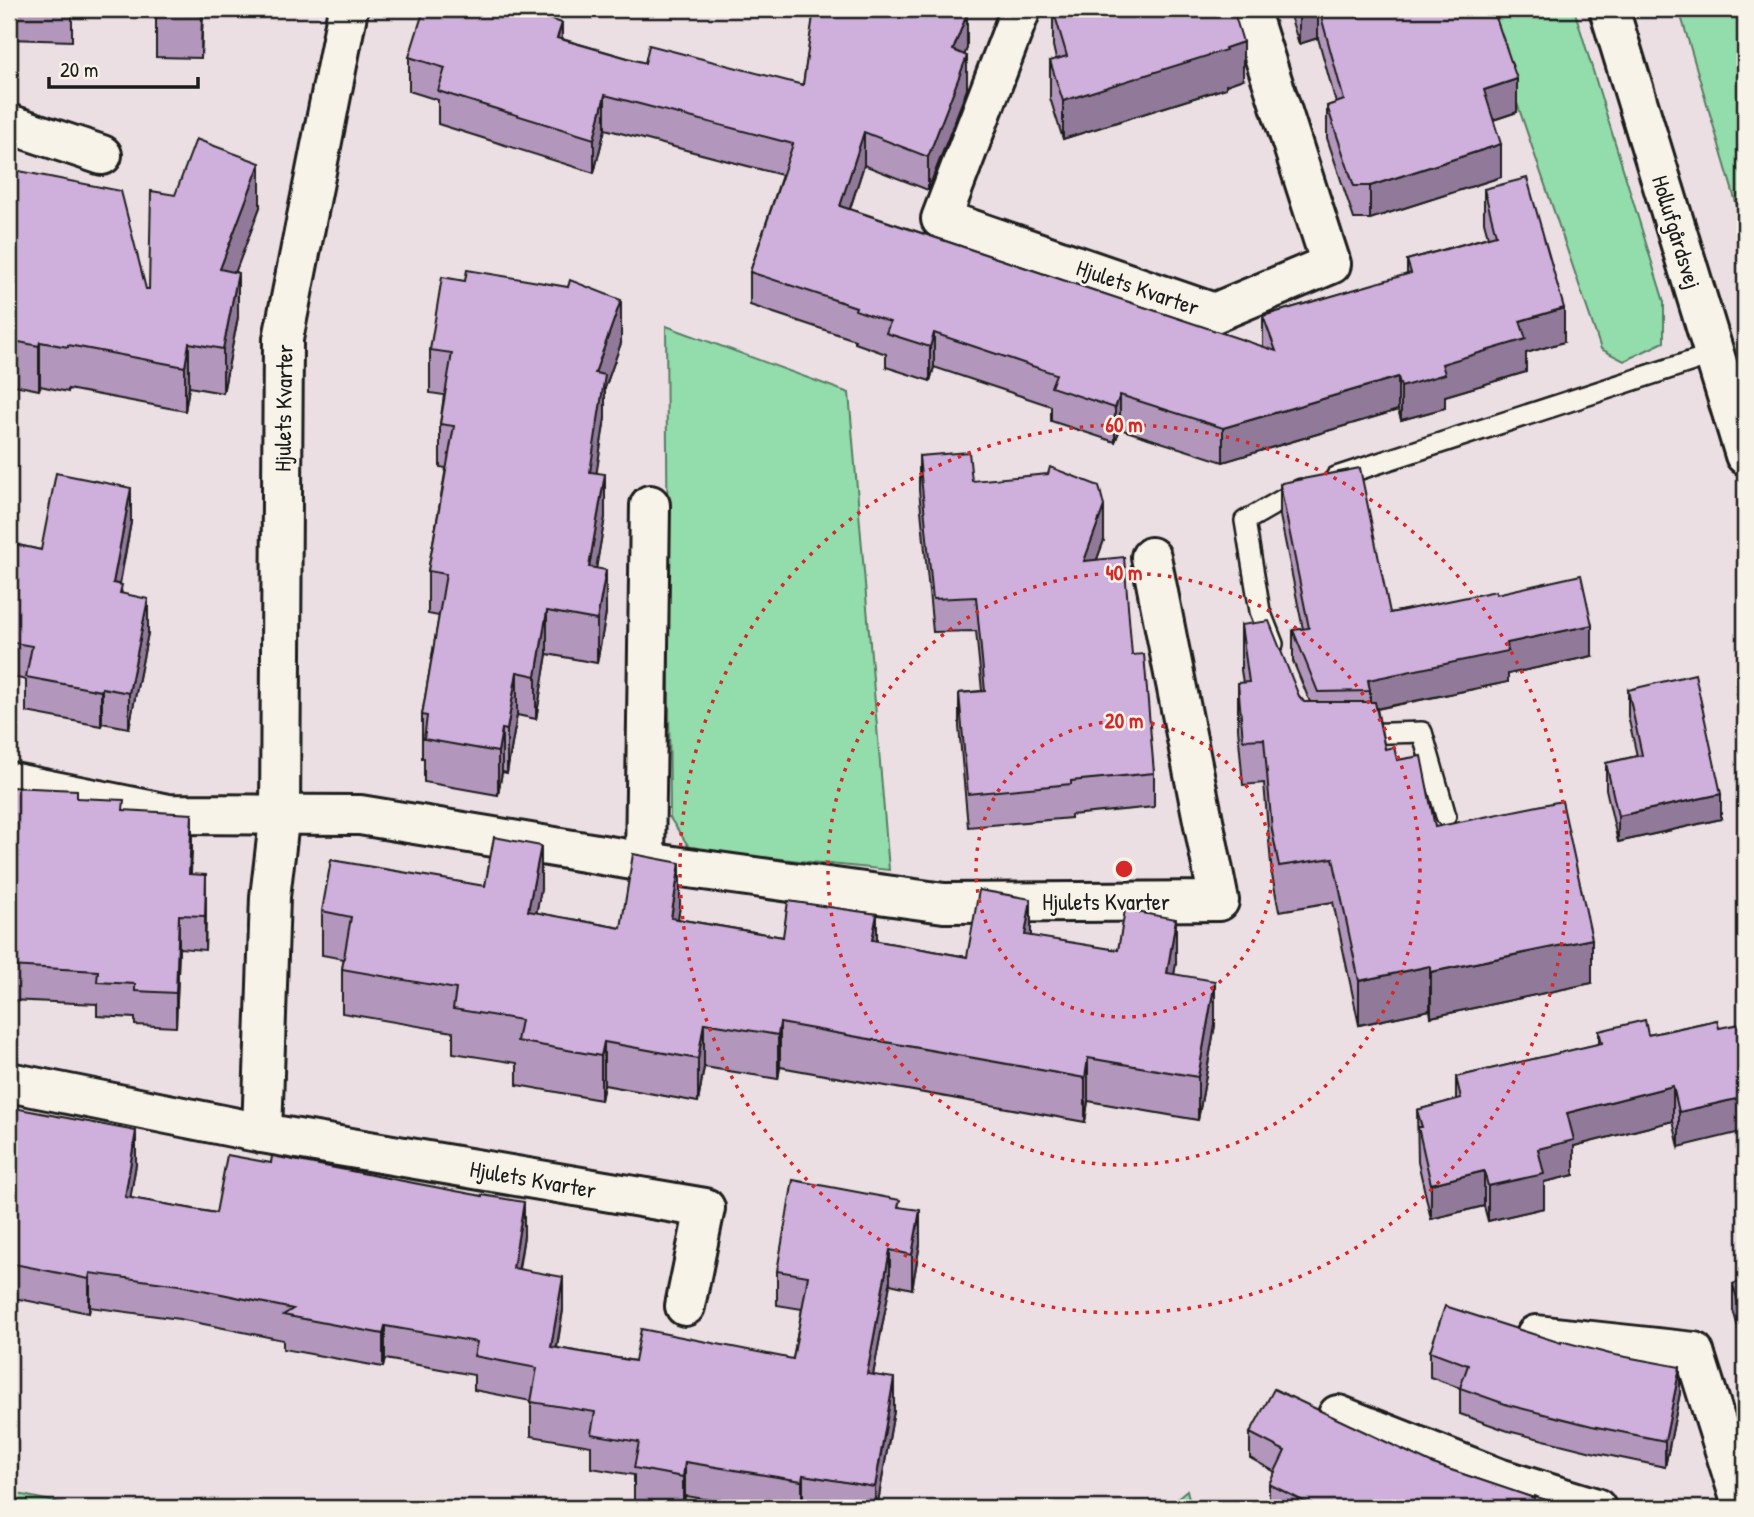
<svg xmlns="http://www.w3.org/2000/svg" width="1754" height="1517" font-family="'Patrick Hand',sans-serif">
<rect width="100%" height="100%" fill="#ebdfe4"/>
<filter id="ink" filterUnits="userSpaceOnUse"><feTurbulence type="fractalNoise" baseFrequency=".0143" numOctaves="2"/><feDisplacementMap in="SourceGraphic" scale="14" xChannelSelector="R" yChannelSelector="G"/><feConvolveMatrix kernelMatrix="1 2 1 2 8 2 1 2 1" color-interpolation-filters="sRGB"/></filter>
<g filter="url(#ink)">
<g fill="#93dcab" stroke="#587c64" stroke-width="2">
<path d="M1485,9h89l90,293v40l-40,19 -23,-12z"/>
<path d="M1679,9h66v224z"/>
<path d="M666,326l183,67 40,477 -198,-20 -21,-32z"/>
<path d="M1187,1490l4,18h-26z"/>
<path d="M9,1492l74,16h-74z"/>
</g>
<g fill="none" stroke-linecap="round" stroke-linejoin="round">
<defs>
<g id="service">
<path d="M1336,477l378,-123"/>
<path d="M1273,644l-13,-33 -15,-90 56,-32"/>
<path d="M1357,734l65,-2 24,84"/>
</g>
<g id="minor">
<path d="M1021,9l-80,210 273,94 117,-49 -82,-255"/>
<path d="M9,124l93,31"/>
<path d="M9,782l159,32 192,1 285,47 299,41 275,-2 -68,-344"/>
<path d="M645,862l5,-357"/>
<path d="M9,1082l253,51 443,75 -20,98"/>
<path d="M262,1133l8,-236 10,-84 3,-474 65,-330"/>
<path d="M1536,1335l158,17 49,156"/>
<path d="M1338,1415l160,63 98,30"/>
</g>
<path id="tertiary" d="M1609,9l136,446"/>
</defs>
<use href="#service" stroke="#1c1c1c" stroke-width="24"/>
<use href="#minor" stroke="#1c1c1c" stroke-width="44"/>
<use href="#tertiary" stroke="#1c1c1c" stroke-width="44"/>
<use href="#service" stroke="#f7f3e8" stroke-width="19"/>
<use href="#minor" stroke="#f7f3e8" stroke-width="38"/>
<use href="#tertiary" stroke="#f7f3e8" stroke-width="38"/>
</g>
<g fill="#b296bc" stroke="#1c1c1c" stroke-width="2">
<path d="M9,9h63v32l-63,-2z"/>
<path d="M156,9h47l-2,49 -45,-1z"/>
<path d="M546,9l-2,8 18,22 83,24 158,22 11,-72 -30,-4h168l15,39 -3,7 3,34 -39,101 -64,-25 -14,44 413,138v-31l144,-41v-15l81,-23 -4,-15v-33l80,153 -38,11v19l-81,24v12l-44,12 -3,-10 -175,52 -103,-33 -5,13 -64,-21v-15l-117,-39 -4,14 -44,-14v-13l-31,-11v-3l-105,-35v-33l32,-97 -177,-46 -11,44 -156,-49v-24l-29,-9v-34z"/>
<path d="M1053,9l190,70 -17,6v3l-163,51 -13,-41v-37l6,-2 -3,-13z"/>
<path d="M1288,9h205l24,103 -24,8 8,57 -131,42h-16l-27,-81v-32l9,-3 -18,-65 -19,6z"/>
<path d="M9,169l137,120h3l26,-94 85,12 -25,65 3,45 -15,76 -34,-6 -4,24 -117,-22v3l-28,-6 -1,4 -30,-6z"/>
<path d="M621,343l-16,45v30l-9,55 9,44 -9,51 10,45 -9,50 -50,-9 -11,65 -19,-4 -10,58 -5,-1 -4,23 -74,-13v-24h-2v-43l17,-99 -11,-2v-43l18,-103 -6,-1v-43l4,-29 -14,-2v-43z"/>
<path d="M919,456l185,84 -7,19 35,96 22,118v34l-83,8v3l-103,9 -9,-100v-34l23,-2 -6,-60 -43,1 -14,-142z"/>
<path d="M1280,485l110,128 106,-19 96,62 -84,18v8l-131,27 8,40 12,11 38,67 157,156 -161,34 -1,-7 -71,15 -26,-123 -54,9 -7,-36 -8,-92 -21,2 -5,-57v-45h5l-2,-13v-45l58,71 5,6h6l-17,-41v-31l10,-1 -23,-113z"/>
<path d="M131,522l-11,62 2,10 26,39 -19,95 -27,-5 -1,3 -75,-14v-32l-17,-4v-133l32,7z"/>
<path d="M1628,690l93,129 -103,23 -12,-53v-26l31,-7 -9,-40z"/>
<path d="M9,787l68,11 47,12 68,37 -1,27 15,34 -1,42 -26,-2 -3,79 -41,-2v-7l-38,-2v-12l-88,-4z"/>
<path d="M485,886l56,3 -5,24 85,15 59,-22 -2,13 105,18 94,4 90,16 64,-21 145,27 -2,11 41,51 -17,95 -110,-19 -3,21 -305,-55 -2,12 -74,-12 -6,35 -94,-17 -3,15 -84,-15v-22l-64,-10v-21l-111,-19v-44l2,-10 -22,-4v-44z"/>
<path d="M1717,1020l-38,127 -6,-26 -99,25v29l-30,7v26l-56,13 -4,-15 -53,13 -13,-57 -1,-52 39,-10v-23l143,-33v-13l49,4z"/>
<path d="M9,1107l127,57 -6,34 86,15 308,23 -5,33 44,41 -6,38 78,13 158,-2 9,-50 -25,-4v-34l123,-64 20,37 -8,45 -22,-5 -17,91 21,36 -17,97h-115l-77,-12 -2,12h-12l-37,-6v-27l-43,-7v-22l-60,-10v-35l-57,-11v-15l-89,-16 -2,8 -100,-18v-9l-104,-21 -89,-12 -1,6 -80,-16z"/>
<path d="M1745,1280v71l-12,-41v-26z"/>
<path d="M1430,1351l250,42 -15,74 -73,-15 -84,-21 -48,-17v-26l-30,-11z"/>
<path d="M1250,1433l183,31 101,34 38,10h-303v-24l6,-12 -25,-14z"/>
</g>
<g fill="#917a99" stroke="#1c1c1c" stroke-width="2">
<path d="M202,9h1l-2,49z"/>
<path d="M540,9h6l-8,40v-34z"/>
<path d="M1307,9h11v29l-19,6v-33z"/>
<path d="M967,14v34l-14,36v-34z"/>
<path d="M562,23v33l-5,-18z"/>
<path d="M1243,42v37l-17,6v3l-163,51v-38z"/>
<path d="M967,56v33l-39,101v-33z"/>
<path d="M1517,79v33l-33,11v-33z"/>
<path d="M605,95v34l-11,44v-34z"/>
<path d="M864,132v33l-24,74v-33z"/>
<path d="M1501,144v33l-131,42v-33z"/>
<path d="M260,163v44l-40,106v-44z"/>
<path d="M238,273v44l-15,76v-44z"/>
<path d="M621,300v43l-16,45v30l-15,97v-43l5,-99z"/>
<path d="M1564,308v34l-38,11v19l-81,24v12l-44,12v-33l119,-66z"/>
<path d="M934,333v34l-4,14v-34z"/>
<path d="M40,342v44l-1,4v-44z"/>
<path d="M189,343v44l-4,24v-44z"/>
<path d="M1398,377v33l-175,52v-34z"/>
<path d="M1120,395v34l-5,13v-34z"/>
<path d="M605,474v43l-16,93v-43z"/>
<path d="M131,488v34l-18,96v-35z"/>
<path d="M1104,506v34l-20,54v-33z"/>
<path d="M606,570v43l-9,50v-43z"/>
<path d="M148,599v34l-19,95v-35z"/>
<path d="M547,611v43l-11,65v-43z"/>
<path d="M1592,625v31l-84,18v8l-138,28v-19l-2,-11 139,-37z"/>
<path d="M517,672v43l-10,58v-43z"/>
<path d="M102,688v35l-1,3v-35z"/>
<path d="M502,729v43l-4,23v-43z"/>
<path d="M1721,794v25l-103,23v-26z"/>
<path d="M192,814v33l-3,60v-33z"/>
<path d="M541,846v43l-13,66v-44z"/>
<path d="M680,863v43l-9,56v-44z"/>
<path d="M206,875v33l-1,42v-34z"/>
<path d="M1031,899v44l-6,-8z"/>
<path d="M877,914v44l-5,-18z"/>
<path d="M179,915v33l-3,79v-34z"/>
<path d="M1176,919v44l-9,54v-44z"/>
<path d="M1592,939v44l-161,34v-45z"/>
<path d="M1430,966v44l-71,15v-44z"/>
<path d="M1215,981v44l-17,95v-43z"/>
<path d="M704,1023v44l-6,35v-43z"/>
<path d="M780,1023v44l-2,12v-44z"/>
<path d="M604,1042v43l-3,15v-44z"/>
<path d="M1088,1058v43l-3,21v-44z"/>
<path d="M1673,1086v35l-99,25v29l-30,7v26l-56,13v-35l50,-37 29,-36z"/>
<path d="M1745,1097v34l-66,16v-35z"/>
<path d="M136,1131v33l-11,66v-33z"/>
<path d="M1484,1171v35l-53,13v-35z"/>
<path d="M524,1202v34l-11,65v-33z"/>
<path d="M920,1210v34l-8,45v-34z"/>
<path d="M890,1250v34l-23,123v-33z"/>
<path d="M90,1273v34l-1,6v-34z"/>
<path d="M563,1277v33l-12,70v-33z"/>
<path d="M385,1326v33l-2,8v-33z"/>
<path d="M1680,1367v26l-15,74v-26z"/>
<path d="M894,1378v33l-17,97h-2v-21z"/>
<path d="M685,1462v34l-2,12v-31z"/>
<path d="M803,1475v33h-1v-27z"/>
</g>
<g fill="#cfafdb" stroke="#1c1c1c" stroke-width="2">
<path d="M156,9h46l-1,6 -45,-1z"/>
<path d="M424,9h116l-2,6 24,8 -5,15 88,25 4,-18 154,40 11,-76h138l15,5 -14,36 14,6 -39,101 -64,-25 -24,74 436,145 -13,-35 148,-43 -4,-13 89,-25 -12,-46 43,-11 37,130 -44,13 6,18 -84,25 3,10 -44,13 -3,-10 -175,51 -103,-33 -5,13 -64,-21 5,-13 -122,-41 -4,14 -44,-14 4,-11 -35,-12 1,-3 -106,-35 43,-128 -188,-49 -11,44 -156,-48 7,-23 -36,-11z"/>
<path d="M1053,9h180l10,33 -18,6 1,2 -163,51 -13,-40 17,-5z"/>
<path d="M1319,9h174l24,70 -33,11 17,54 -131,42h-16l-27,-80 17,-6z"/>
<path d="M196,139l64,24 -40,106 18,4 -15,76 -34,-6 -4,24 -117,-22v2l-28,-5 -1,4 -30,-6v-171l112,22 25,98h3l2,-98 24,4z"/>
<path d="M467,270l101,17 2,-7 51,20 -26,73 10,2 -15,97 15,2 -16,93 17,3 -9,50 -50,-9 -11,65 -19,-4 -10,58 -5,-1 -4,23 -74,-13 3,-23 -5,-1 24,-141 -18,-3 26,-145 -14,-2 12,-71 -22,-3 12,-73 23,4z"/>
<path d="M969,452l3,29 76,-7 2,-7 49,19 5,20 -20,55 40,-4 8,98 12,-1 10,119 -83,8v3l-103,10 -9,-101 26,-2 -9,-94 -43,2 -14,-143z"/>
<path d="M1360,468l30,145 106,-22v3l85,-19 11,50 -85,18 1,8 -140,29 2,11 -52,1 -25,-62 16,-2 -29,-143 2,-2z"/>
<path d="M56,473l75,15 -18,95 9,2 -2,8 28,6 -19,94 -27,-5 -1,3 -75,-14 6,-31 -23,-4v-99l32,7z"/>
<path d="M1269,621l30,75 5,6h71l10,47 9,-2 3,13 24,-4 14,71 127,-26 30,138 -161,33 -1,-6 -71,15 -26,-123 -54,8 -7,-36 -8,-91 -21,1 -5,-57 11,-1 -8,-57z"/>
<path d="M1695,674l26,120 -103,22 -12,-53 36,-8 -14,-65z"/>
<path d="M9,787l68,3v8l47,2 -1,10 69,4 -3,60 17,1 -1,41 -26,-1 -3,78 -41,-2v-7l-38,-2 1,-11 -89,-5z"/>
<path d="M494,837l47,9 -13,65 93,17 12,-74 47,9 -9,55 112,19 5,-36 89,13 -5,26 95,17 12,-67 52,9 -6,36 93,15 7,-40 51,9 -9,54 48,8 -17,96 -110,-19 -3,20 -305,-55 -2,12 -74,-12 -6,36 -94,-17 -3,14 -84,-15 4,-21 -68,-11 3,-20 -114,-20 9,-52 -29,-6 9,-51 154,26z"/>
<path d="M1645,1020l3,15 69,-15 2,8 26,-5v74l-66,15 -6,-26 -106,27 7,27 -36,9 6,25 -56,12 -4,-15 -53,13 -13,-57h4l-5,-17 44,-12 -5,-21 146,-34 -3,-12z"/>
<path d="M9,1107l127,24 -11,66 91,16 11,-58 44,8 1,-7 210,40v-1l42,7 -11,66 50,9 -12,70 84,14 6,-32 152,30 15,-83 -31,-5 16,-91 107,20 -2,7 22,3 -8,45 -22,-5 -23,124 27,4 -19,109 -72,-12 -1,6 -117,-19 -2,15 -49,-9 5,-26 -48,-8 4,-22 -64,-10 6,-34 -63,-12 3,-14 -92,-16 -2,8 -100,-19 10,-6 -114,-24 -89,-12 -1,6 -80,-16z"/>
<path d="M1745,1280v46l-12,-42z"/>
<path d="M1445,1306l116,37v-2l49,13 70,13 -15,74 -73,-15 -84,-21 -48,-17 8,-23 -38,-14z"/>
<path d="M1274,1389l159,75 101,34v-2l38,12h-255l-48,-24 16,-33 -35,-18z"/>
</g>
</g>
<g fill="none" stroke="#d62828" stroke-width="3.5" stroke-dasharray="3.5 7">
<circle cx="1124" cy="869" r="148"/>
<circle cx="1124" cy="869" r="296"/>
<circle cx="1124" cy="869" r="444"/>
</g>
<g text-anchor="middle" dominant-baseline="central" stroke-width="5" stroke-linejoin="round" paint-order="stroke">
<g font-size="23" fill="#1c1c1c" stroke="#f7f3e8">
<text transform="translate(1677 232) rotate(73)">Hollufgårdsvej</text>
<text transform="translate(1138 287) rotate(19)">Hjulets Kvarter</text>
<text transform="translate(283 408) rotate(-89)">Hjulets Kvarter</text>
<text x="1106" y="901">Hjulets Kvarter</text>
<text transform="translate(533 1179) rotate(10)">Hjulets Kvarter</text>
</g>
</g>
<circle cx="1124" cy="869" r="10" fill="#d62828" stroke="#f7f3e8" stroke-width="3.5"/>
<g font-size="21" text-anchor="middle" font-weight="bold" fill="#d62828" stroke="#f7f3e8" stroke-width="5" stroke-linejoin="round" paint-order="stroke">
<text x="1124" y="432">60 m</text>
<text x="1124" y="580">40 m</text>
<text x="1124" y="728">20 m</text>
</g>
<rect width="1754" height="1517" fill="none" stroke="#f7f3e8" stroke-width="35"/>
<rect x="18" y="18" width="1719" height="1482" fill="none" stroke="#1c1c1c" stroke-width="2.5" filter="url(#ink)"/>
<path d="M49 77v10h149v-10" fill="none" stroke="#1c1c1c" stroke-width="3.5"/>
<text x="60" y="77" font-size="21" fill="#1c1c1c" stroke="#f7f3e8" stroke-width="5" paint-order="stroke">20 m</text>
</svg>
